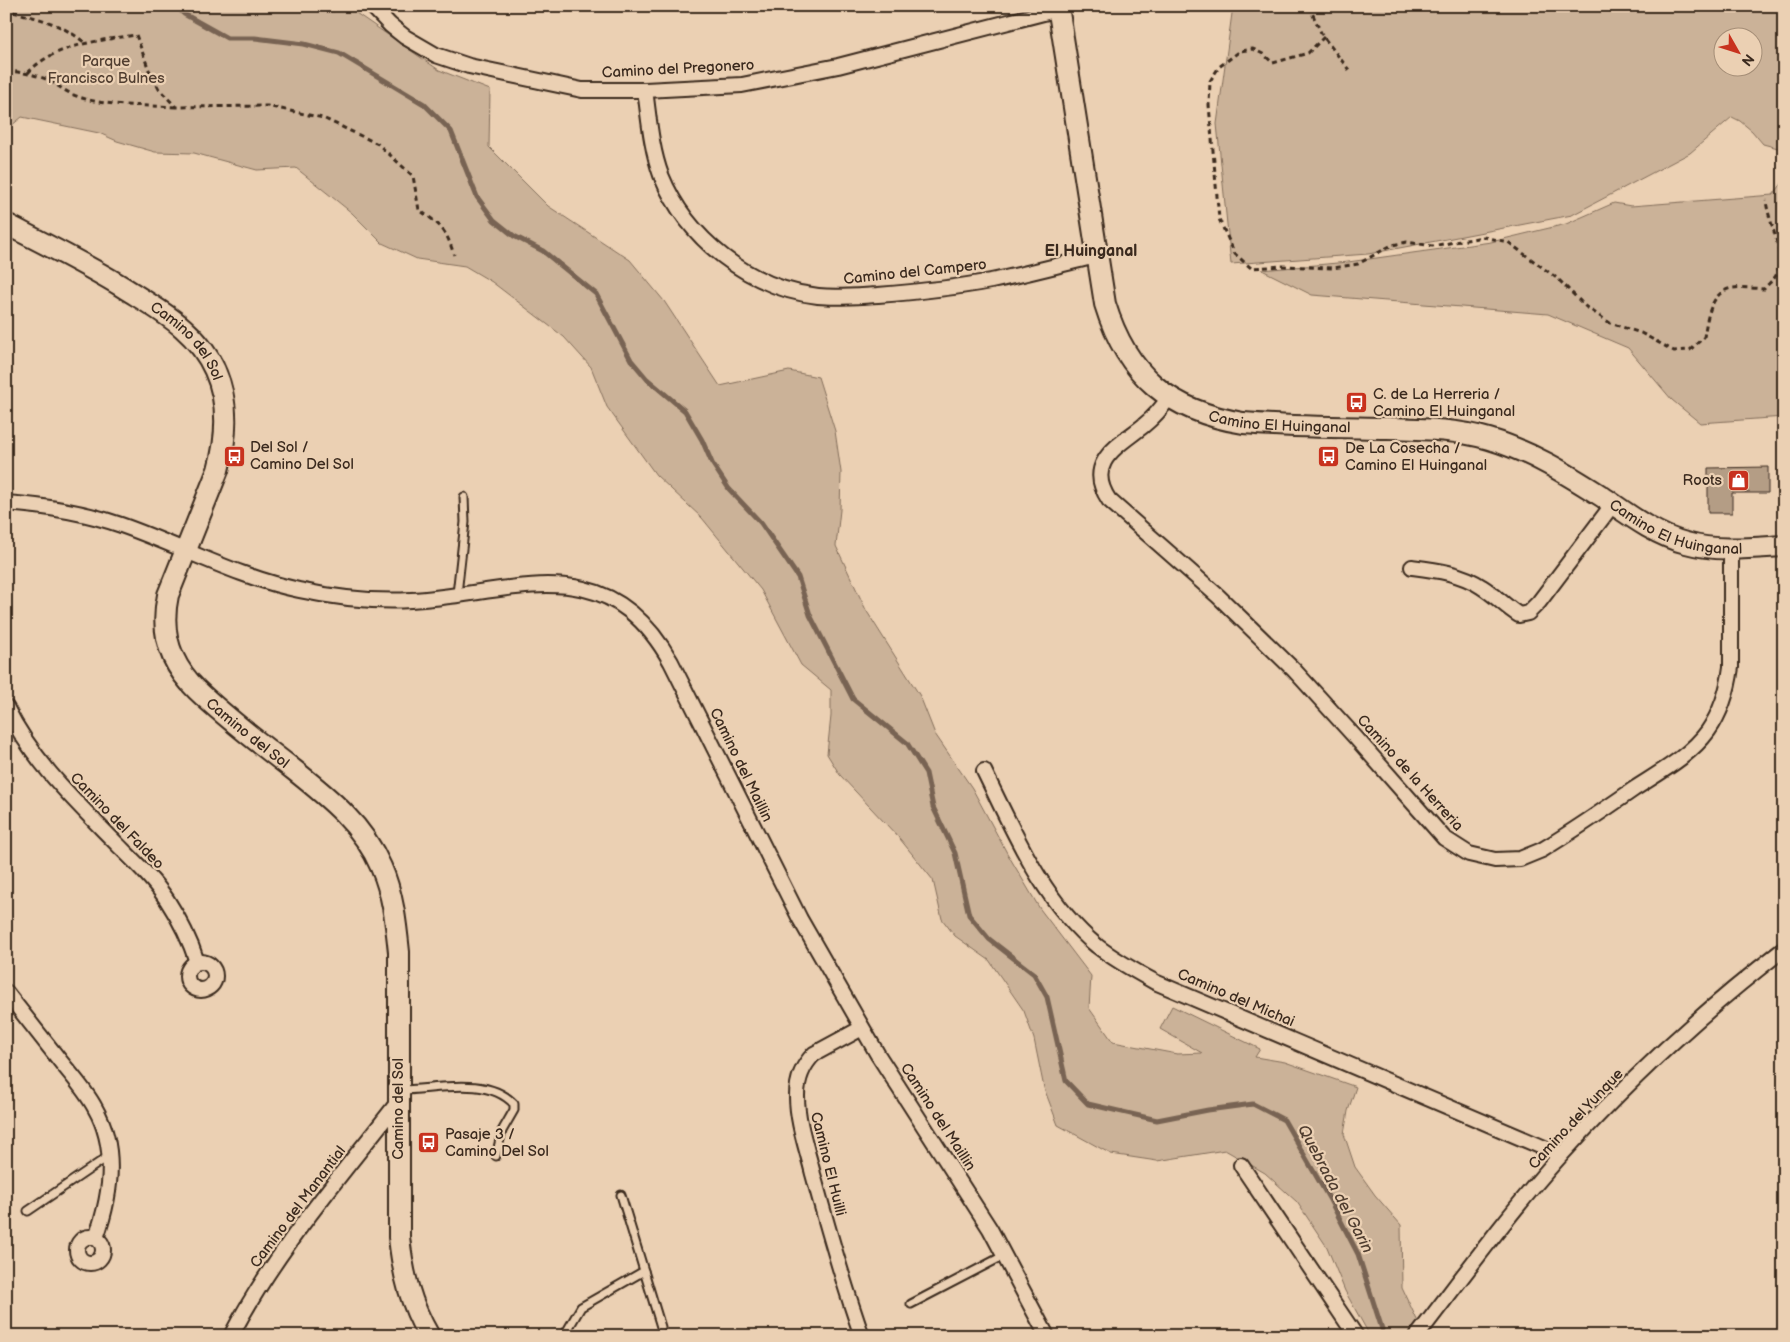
<svg xmlns="http://www.w3.org/2000/svg" width="1790" height="1342" font-family="'Balsamiq Sans',sans-serif">
<rect width="100%" height="100%" fill="#ebd0b3"/>
<filter id="ink" filterUnits="userSpaceOnUse"><feTurbulence type="fractalNoise" baseFrequency=".02" numOctaves="2"/><feDisplacementMap in="SourceGraphic" scale="10" xChannelSelector="R" yChannelSelector="G"/><feConvolveMatrix kernelMatrix="1 2 1 2 8 2 1 2 1" color-interpolation-filters="sRGB"/></filter>
<g filter="url(#ink)">
<g fill="#cbb298" stroke="#836e5b" fill-rule="evenodd">
<path d="M6,6h300l28,6 3,-6h13l6,7 83,57 51,20 -1,57 59,59 82,54 34,41 56,85 69,-15 29,6 17,54 6,41 -1,38 -4,36 30,64 54,86 15,38 37,54 35,65 33,56 51,67 -2,32 24,34 64,12 25,-1 -42,-24 12,-23 88,43 -5,8 30,5 71,25 -8,24 -4,23 11,33 20,28 26,30 1,63 16,34 -13,14h-35l-25,-45 -18,-44 -30,-45 -32,-29 -40,-23 -68,11 -46,-7 -53,-29 -14,-37 -10,-49 -10,-28 -35,-51 -34,-24 -13,-17 -9,-39 -33,-41 -60,-64 -13,-21 4,-38v-26l-30,-25 -40,-75 -59,-72 -46,-43 -49,-68 -16,-40 -27,-30 -72,-55 -27,-16 -48,-7 -35,-16 -30,-30 -56,-45 -39,2 -63,-17 -39,-1 -38,-11 -18,-8 -77,-16 -16,13z"/>
<path d="M1233,6h551v158l-6,-16 -15,-4 -11,-13 -12,-10 -8,-4 -42,36 -118,62 -204,39 -137,10 -14,-140zM1722,38h30v30h-30z"/>
<path d="M1784,181v236l-84,6 -28,-23 -44,-52 -80,-34 -236,-19 -50,-25 86,-8 143,-20 75,-18 48,-21 17,3 142,-11z"/>
</g>
<g fill="none" stroke-linecap="round" stroke-linejoin="round">
<path stroke="#786452" stroke-width="5" d="M176,6l8,8 43,24h28l49,6 35,9 85,51 27,27 26,66 17,23 20,16 29,15 53,43 35,66 16,19 38,32 17,29 10,23 17,26 32,34 37,54 12,38 43,84 54,44 19,30 7,34 22,46 14,62 20,24 45,35 13,23 19,84 22,23 69,16 51,-10 45,-6 31,16 46,80 28,54 24,75"/>
</g>
<path fill="#b49d85" stroke="#3b2a1e" d="M1768,467v26h-36v20h-24v-45z"/>
<g fill="none" stroke-linecap="round" stroke-linejoin="round">
<defs>
<g id="lane">
<path d="M457,594l8,-72 -1,-25"/>
<path d="M400,1090c35,0 87,-15 114,14v6l-12,21 -6,25"/>
<path d="M621,1195l40,132"/>
<path d="M28,1211l81,-55"/>
<path d="M911,1304l94,-49"/>
<path d="M564,1336l17,-29 63,-36"/>
</g>
<g id="street">
<path d="M372,6l18,19 15,12 31,18 33,11 113,24h63l97,-5 96,-19 221,-57"/>
<path d="M645,90c4,28 6,58 16,85 26,64 88,113 157,121 20,2 40,0 60,-1 37,-3 76,-7 113,-14 35,-7 71,-17 106,-25"/>
<path d="M1169,397c-7,11 -16,21 -26,29 -25,20 -59,37 -34,74l109,96 76,74 62,68 88,100 25,16 26,6 25,-1 22,-9c31,-19 62,-40 92,-61 26,-17 56,-33 74,-58 14,-20 20,-41 23,-64v-118"/>
<path d="M6,503c39,3 78,9 115,22 60,21 116,52 178,65 37,8 75,12 112,10 104,-6 195,-54 260,62l129,257 78,136 112,174 57,107"/>
<path d="M1412,567c24,3 49,6 70,20 13,8 24,20 37,28l9,-2 11,-11 74,-98"/>
<path d="M6,707c27,55 71,96 113,139 17,17 35,34 48,54 13,20 23,40 30,62"/>
<path d="M984,771c31,63 58,129 113,175 18,14 38,25 58,36l406,173"/>
<circle cx="201" cy="976" r="14"/>
<path d="M6,992c18,23 37,47 55,70 12,15 25,29 34,46 23,40 16,88 1,130"/>
<path d="M862,1028l-48,26c-12,12 -17,25 -17,42 0,26 10,53 16,78 15,55 30,109 49,162"/>
<path d="M1241,1165l115,171"/>
<circle cx="90" cy="1250" r="13"/>
<path d="M231,1336c44,-85 109,-159 167,-234"/>
<path d="M1417,1336c47,-61 93,-124 144,-181 68,-75 143,-145 223,-206"/>
</g>
<g id="secondary">
<path id="s1" d="M1058,6l47,298c22,72 65,107 138,119 48,4 96,4 144,5 34,1 69,1 102,11 41,12 78,35 114,58 26,18 52,38 83,46 32,9 65,5 98,3"/>
<path id="s2" d="M6,224c41,21 82,41 120,65 19,12 40,24 57,39 43,38 50,88 35,142l-50,125c-8,37 2,69 29,95 30,29 64,54 97,80 34,27 69,55 87,97 12,27 15,56 18,85v285c4,37 11,66 30,99"/>
</g>
</defs>
<use href="#lane" stroke="#3b2a1e" stroke-width="11"/>
<use href="#street" stroke="#3b2a1e" stroke-width="18"/>
<use href="#secondary" stroke="#3b2a1e" stroke-width="24"/>
<g stroke="#3b2a1e" stroke-width="3" stroke-dasharray="5 4" stroke-linecap="butt">
<path d="M1309,6l13,29 27,35"/>
<path d="M13,12c29,7 48,12 71,30"/>
<path d="M1324,37l-16,16 -35,10 -10,-9 -10,-5 -13,2 -21,16 -9,14 -1,24 10,114 16,35 16,14 32,-2 49,2 26,-4 34,-19 15,-3 25,4 51,-9 25,5 50,37 28,28 24,16 31,10 33,18 16,-1 14,-13c3,-17 6,-45 28,-49 10,-1 22,0 32,1 3,-4 8,-8 11,-12 13,-21 -7,-54 -9,-77"/>
<path d="M6,71c15,1 28,3 42,9 11,6 19,13 31,17 30,10 65,8 97,10"/>
<path d="M28,73c24,-28 74,-33 108,-38l13,35 10,19 17,18 91,-1 56,12 55,26 35,32 6,34c22,15 27,19 35,45"/>
</g>
<use href="#lane" stroke="#ebd0b3" stroke-width="7"/>
<use href="#street" stroke="#ebd0b3" stroke-width="14"/>
<use href="#secondary" stroke="#ebd0b3" stroke-width="20"/>
</g>
</g>
<defs>
<symbol id="bus-square" viewBox="-11 -11 22 22"><rect x="-9" y="-9" width="18" height="18" rx="4" fill="#c8321e" stroke="#ebd0b3"/><path d="M-5-6H5V4H4V6H2V4H-2V6H-4V4H-5ZM-3.5-4V0h7V-4ZM-3.5 1.2v1.5H-2V1.2ZM2 1.2v1.5H3.5V1.2Z" fill="#fff"/></symbol>
<symbol id="shop-square" viewBox="-11 -11 22 22"><rect x="-9" y="-9" width="18" height="18" rx="4" fill="#c8321e" stroke="#ebd0b3"/><path d="M-5-2.5h2.3a2.7 3.5 0 0 1 5.4 0H5L5.5 6h-11ZM-1.5-2.5h3a1.5 2.3 0 0 0-3 0Z" fill="#fff"/></symbol>
</defs>
<g fill-rule="evenodd">
<use href="#bus-square" x="1344" y="390" width="25" height="25"/>
<use href="#bus-square" x="222" y="444" width="25" height="25"/>
<use href="#bus-square" x="1316" y="444" width="25" height="25"/>
<use href="#shop-square" x="1726" y="468" width="25" height="25"/>
<use href="#bus-square" x="416" y="1130" width="25" height="25"/>
</g>
<g text-anchor="middle" dominant-baseline="central" stroke-width="4.5" stroke-linejoin="round" paint-order="stroke">
<g font-size="15" fill="#513e30" stroke="#ebd0b3">
<text x="106" y="61">Parque<tspan x="106" dy="17">Francisco Bulnes</tspan></text>
</g>
<g font-size="15" fill="#3b2a1e" stroke="#ebd0b3">
<text transform="translate(678 69) rotate(-3)">Camino del Pregonero</text>
<text transform="translate(915 272) rotate(-6)">Camino del Campero</text>
<text stroke="none"><textPath href="#s2" startOffset="218">Camino del Sol</textPath></text>
<text stroke="none"><textPath href="#s1" startOffset="532">Camino El Huinganal</textPath></text>
<text stroke="none"><textPath href="#s1" startOffset="952">Camino El Huinganal</textPath></text>
<text stroke="none"><textPath href="#s2" startOffset="666">Camino del Sol</textPath></text>
<text transform="translate(741 765) rotate(64)">Camino del Maillin</text>
<text transform="translate(1410 773) rotate(48)">Camino de la Herreria</text>
<text transform="translate(117 821) rotate(46)">Camino del Faldeo</text>
<text transform="translate(1236 998) rotate(23)">Camino del Michai</text>
<text transform="translate(398 1109) rotate(-90)">Camino del Sol</text>
<text transform="translate(938 1117) rotate(57)">Camino del Maillin</text>
<text transform="translate(1576 1119) rotate(-47)">Camino del Yunque</text>
<text transform="translate(828 1164) rotate(76)">Camino El Huilli</text>
<text transform="translate(298 1207) rotate(-53)">Camino del Manantial</text>
</g>
<g font-size="15" fill="#3b2a1e" stroke="#ebd0b3" text-anchor="start">
<text x="1373" y="394">C. de La Herreria /<tspan x="1373" dy="17">Camino El Huinganal</tspan></text>
<text x="250" y="447">Del Sol /<tspan x="250" dy="17">Camino Del Sol</tspan></text>
<text x="1345" y="448">De La Cosecha /<tspan x="1345" dy="17">Camino El Huinganal</tspan></text>
<text x="1722" y="480" text-anchor="end">Roots</text>
<text x="445" y="1134">Pasaje 3 /<tspan x="445" dy="17">Camino Del Sol</tspan></text>
</g>
<g font-size="16" font-weight="bold" fill="#3b2a1e" stroke="#ebd0b3">
<text x="1091" y="251">El Huinganal</text>
</g>
<g font-size="16" font-style="italic" fill="#4f3d2f" stroke="#ebd0b3">
<text transform="translate(1335 1189) rotate(62)">Quebrada del Garin</text>
</g>
</g>
<rect width="1790" height="1342" fill="none" stroke="#ebd0b3" stroke-width="25"/>
<rect x="12" y="12" width="1765" height="1317" fill="none" stroke="#3b2a1e" stroke-width="2" filter="url(#ink)"/>
<g transform="translate(1738 52) rotate(129)"><circle r="24" fill="#ebd0b3" stroke="#a58e77"/>
<path d="M0-4L9 19L0 12L-9 19Z" fill="#c8321e"/>
<text y="-8" font-size="14" font-weight="bold" text-anchor="middle" fill="#3b2a1e">N</text>
</g>
</svg>
